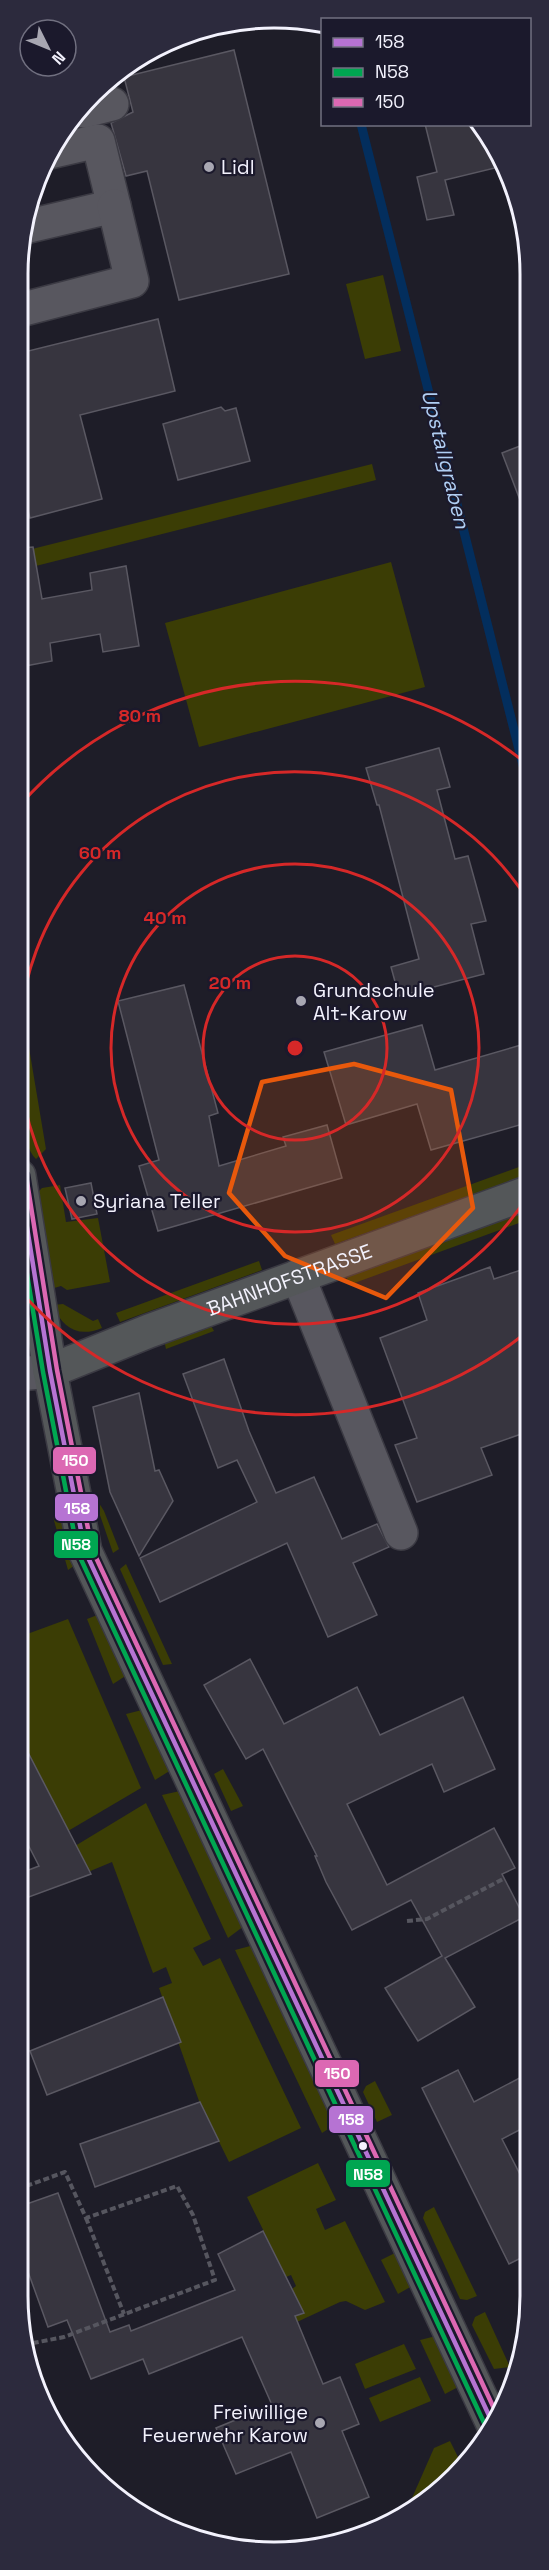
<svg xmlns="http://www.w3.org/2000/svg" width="549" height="2570" font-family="'Space Grotesk',sans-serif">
<rect width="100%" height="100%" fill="#1e1d28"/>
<g fill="#3b3d05">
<path d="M383,275l18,76 -36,8 -19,-75z"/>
<path d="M372,464l4,16 -356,90v-18z"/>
<path d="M391,562l34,125 -226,60 -34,-124z"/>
<path d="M19,988l27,161 -10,10c-24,-22 -17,-136 -17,-171z"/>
<path d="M530,1163v11l-195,70 -4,-9z"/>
<path d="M60,1185l6,37 32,-4 12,64 -43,8 -6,-4 -10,3 -16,-94 7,-7z"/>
<path d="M530,1208v11l-181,66 -3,-10z"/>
<path d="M259,1261l3,9 -142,52 -4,-9z"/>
<path d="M63,1304l30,17 5,-2 4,9c-24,10 -40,0 -49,-23z"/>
<path d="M210,1324l4,7 -48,18 -2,-9z"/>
<path d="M92,1492l12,19 15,38 -6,4z"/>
<path d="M62,1514l16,49 -10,7 -15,-53z"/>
<path d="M126,1564l46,100 -9,1 -43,-96z"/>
<path d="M100,1614l27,61 -14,9 -26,-65z"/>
<path d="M68,1619l73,169 -73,43 -49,-97v-97z"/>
<path d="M142,1710l29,60 -16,10 -29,-66z"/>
<path d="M223,1769l20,37 -12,5 -17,-37z"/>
<path d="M180,1791l64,135 -16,12 -66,-143z"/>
<path d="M146,1803l65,136 -18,9 10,18 17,-8 81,170 -72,34 -30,-61 -40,-113 13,-5 -6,-16 -13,6 -41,-111 -24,10 -13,-26z"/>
<path d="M254,1945l82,179 -14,9 -87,-183z"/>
<path d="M375,2081l17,34 -15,7 -14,-30 3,-6z"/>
<path d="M318,2163l18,37 -20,9 9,21 20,-9 40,81 -20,8 -19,-9 -6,1 -43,20 -2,-6 8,-3 -11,-24 4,-3 -5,-11 -5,2 -39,-80z"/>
<path d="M434,2207l43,89 -10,4 -7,-1 -37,-81 2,-6z"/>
<path d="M397,2252l15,34 -14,8 -17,-34z"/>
<path d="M485,2312l25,55 -16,2 -22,-44 3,-8z"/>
<path d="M436,2336l24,50 -15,8 -25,-54z"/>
<path d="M404,2344l12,25 -51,20 -10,-25z"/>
<path d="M420,2377l11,24 -51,21 -11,-24z"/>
<path d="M450,2441l12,24 -15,18 -35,15 22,-50z"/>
</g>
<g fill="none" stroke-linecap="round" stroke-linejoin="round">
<path stroke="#032e5d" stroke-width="9" d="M361,124l169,669"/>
</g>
<g fill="#37353f" stroke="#5a5862" stroke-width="1.5">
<path d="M234,50l55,224 -110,26 -32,-129 -21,5 -15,-53 22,-11 -9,-35z"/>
<path d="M425,124h53l16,23 5,20 -54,13 9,35 -27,5 -10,-43 20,-5z"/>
<path d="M158,319l17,72 -95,24 22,84 -72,19 -10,-39v-126z"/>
<path d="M221,407l4,4 11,-3 14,53 -72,19 -15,-56z"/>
<path d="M530,442v79h-2l-26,-68z"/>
<path d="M33,547l9,52 50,-9 -2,-17 36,-7 13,80 -36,6 -3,-18 -50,9 2,18 -32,6v-119z"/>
<path d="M439,748l11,39 -13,3 18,69 13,-3 18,65 -15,3 13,50 -85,22 -8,-29 28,-8 -40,-154h-2l-11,-37z"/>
<path d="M184,985l34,128 -9,3 10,50 67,-20 -3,-9 44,-12 15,53 -184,53 -19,-65 20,-6 -41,-159z"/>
<path d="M422,1025l13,45 86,-25 9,32v45l-99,28 -14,-46 -71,21 -22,-73z"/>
<path d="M91,1183l6,31 -25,5 -7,-31z"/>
<path d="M490,1267l4,12 27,-9 9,24v137l-49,17 11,27 -75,27 -22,-57 22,-7 -37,-100 47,-18 -9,-27z"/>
<path d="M224,1359l25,72 27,62 38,-16 28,62 35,-15 12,23 -36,16 24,52 -49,22 -41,-94 -127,59 -20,-44 117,-56 -20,-42 -19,8 -35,-94z"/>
<path d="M139,1393l16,78 4,-1 14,31 -34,55 -29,-64 -17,-85z"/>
<path d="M250,1659l34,65 73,-37 23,48 83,-38 32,72 -51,23 -12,-28 -85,40 40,81 107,-57 21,40 -13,6 22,43 -79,41 30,49 -57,34 -33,-53 57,-32 -31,-56 -59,30 -26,-48 -11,-26h2l-54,-107 -17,10 -42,-74z"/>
<path d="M19,1735l72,139 -73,27v-27l21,-8 -21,-41z"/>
<path d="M163,1997l18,45 -134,53 -17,-44z"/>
<path d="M458,2070l16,32 55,-29v52l-27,14 27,53v62l-20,10 -87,-176z"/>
<path d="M200,2102l19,39 -124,46 -15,-43z"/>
<path d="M58,2193l52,139 19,-7 2,6 104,-41 -17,-36 45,-23 41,82 -9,3 28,68 17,-7 19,47 -17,7 27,66 -52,21 -26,-66 -55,22 -20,-46 56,-23 -30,-68 -93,37 -6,-15 -52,20 -24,-59 -19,7 -30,-83v-37z"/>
</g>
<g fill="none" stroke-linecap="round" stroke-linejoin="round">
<defs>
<g id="minor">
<path d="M84,111l28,-7"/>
<path d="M25,227l89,-21 -16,-65 -48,11"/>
<path d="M20,310l112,-29 -18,-75"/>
<path d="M298,1276l103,257"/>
<path d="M19,1374l31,-3"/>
</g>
<g id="major">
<path d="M19,1176l31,195 35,180 408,873"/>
<path id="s1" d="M50,1371l99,-40 381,-139"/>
</g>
</defs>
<use href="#minor" stroke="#3b3a43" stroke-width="36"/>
<use href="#major" stroke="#3b3a43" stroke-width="36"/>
<g stroke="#56565f" stroke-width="4" stroke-dasharray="6 3" stroke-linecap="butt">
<path d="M19,1422h2"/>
<path d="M407,1921l20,-2 76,-40"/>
<path d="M18,2189l47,-17 21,46 91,-32 16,29 22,65 -151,57 -36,7"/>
<path d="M86,2218l38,96"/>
</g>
<use href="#minor" stroke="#58575f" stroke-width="33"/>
<use href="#major" stroke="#545759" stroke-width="33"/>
<defs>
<path id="bus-1" d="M19,1177l31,194 35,180 408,873"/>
<path id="bus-2" d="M19,1225l24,147 35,181 408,874"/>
<path id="bus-3" d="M26,1175l31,195 35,179 406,868"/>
</defs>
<use href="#bus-1" stroke="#1b192c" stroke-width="9"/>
<use href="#bus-2" stroke="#1b192c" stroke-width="9"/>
<use href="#bus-3" stroke="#1b192c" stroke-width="9"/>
<use href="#bus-1" stroke="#b673d3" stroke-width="4.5"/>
<use href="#bus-2" stroke="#00a651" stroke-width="4.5"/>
<use href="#bus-3" stroke="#dc68b3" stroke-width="4.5"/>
</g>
<path fill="#e8590c" fill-opacity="0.2" stroke="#e8590c" stroke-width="4.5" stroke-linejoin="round" d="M354,1064l97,26 22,118 -87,90 -101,-42 -56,-63 33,-111z"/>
<g fill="none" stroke="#d62828" stroke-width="3">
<circle cx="295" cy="1048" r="92"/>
<circle cx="295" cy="1048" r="184"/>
<path d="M529 1194A276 276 0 0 1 19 1062M19 1034A276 276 0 0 1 529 902"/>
<path d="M528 1331A367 367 0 0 1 20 1291M20 805A367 367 0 0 1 528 765"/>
</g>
<g fill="#a8a7b2" stroke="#1b192c" stroke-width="2">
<circle cx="209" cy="167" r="6"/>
<circle cx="301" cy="1001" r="6"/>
<circle cx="81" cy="1201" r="6"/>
<circle cx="320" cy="2423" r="6"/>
</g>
<circle fill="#f3f2fd" stroke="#1b192c" stroke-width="2" cx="363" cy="2146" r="5"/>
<g text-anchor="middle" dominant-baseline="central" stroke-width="4.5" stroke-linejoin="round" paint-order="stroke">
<g font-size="20" fill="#f3f2fd" stroke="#1b192c" text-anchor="start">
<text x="221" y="167">Lidl</text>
<text x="313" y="990">Grundschule<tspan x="313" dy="23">Alt-Karow</tspan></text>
<text x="93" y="1201">Syriana Teller</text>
<text x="308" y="2412" text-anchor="end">Freiwillige<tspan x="308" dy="23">Feuerwehr Karow</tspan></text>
</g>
<g font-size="20" fill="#f3f2fd" stroke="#1b192c">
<text stroke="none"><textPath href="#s1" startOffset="256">BAHNHOFSTRASSE</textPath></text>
</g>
<g font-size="21" font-style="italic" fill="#b0cef3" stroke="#1b192c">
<text transform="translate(446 459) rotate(76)">Upstallgraben</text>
</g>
</g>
<path d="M0 0H549V2570H0ZM274 28H274A246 246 0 0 1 520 274V2296A246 246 0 0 1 274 2542H274A246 246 0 0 1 28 2296V274A246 246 0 0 1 274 28Z" fill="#2c2a3d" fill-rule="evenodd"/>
<path fill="none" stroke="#f3f2fd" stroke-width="3" d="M274 28H274A246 246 0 0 1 520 274V2296A246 246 0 0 1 274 2542H274A246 246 0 0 1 28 2296V274A246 246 0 0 1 274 28Z"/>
<circle cx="295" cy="1048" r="9" fill="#d62828" stroke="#1b192c" stroke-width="3"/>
<g font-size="18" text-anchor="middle" font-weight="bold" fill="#d62828" stroke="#1b192c" stroke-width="4.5" stroke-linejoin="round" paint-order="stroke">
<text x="140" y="722">80 m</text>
<text x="100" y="859">60 m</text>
<text x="165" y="924">40 m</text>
<text x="230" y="989">20 m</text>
</g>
<g stroke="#1b192c" stroke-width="2">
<rect x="52" y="1446" width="45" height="29" rx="6" fill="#dc68b3"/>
<rect x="54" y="1493" width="45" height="29" rx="6" fill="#b673d3"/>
<rect x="53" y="1530" width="46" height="29" rx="6" fill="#00a651"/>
<rect x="314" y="2059" width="46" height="29" rx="6" fill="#dc68b3"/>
<rect x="328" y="2105" width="46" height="29" rx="6" fill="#b673d3"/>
<rect x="345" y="2159" width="46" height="29" rx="6" fill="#00a651"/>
</g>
<g font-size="16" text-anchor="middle" font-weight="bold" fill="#fff">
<text x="75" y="1466">150</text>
<text x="77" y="1514">158</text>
<text x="76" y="1550">N58</text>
<text x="337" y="2079">150</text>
<text x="351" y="2125">158</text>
<text x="368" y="2180">N58</text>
</g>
<rect x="321" y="18" width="210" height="108" fill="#1b192c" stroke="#717080" stroke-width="1.5"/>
<rect x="333" y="38" width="30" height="9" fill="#b673d3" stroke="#717080" stroke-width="1.5"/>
<text x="375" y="48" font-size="18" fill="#f3f2fd">158</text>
<rect x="333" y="68" width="30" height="9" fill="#00a651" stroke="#717080" stroke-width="1.5"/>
<text x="375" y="78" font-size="18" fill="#f3f2fd">N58</text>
<rect x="333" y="98" width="30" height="9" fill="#dc68b3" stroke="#717080" stroke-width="1.5"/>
<text x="375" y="108" font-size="18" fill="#f3f2fd">150</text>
<g transform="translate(48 48) rotate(133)"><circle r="28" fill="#1b192c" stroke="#717080" stroke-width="1.5"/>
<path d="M0-4.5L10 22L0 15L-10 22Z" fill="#a8a7b2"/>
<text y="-9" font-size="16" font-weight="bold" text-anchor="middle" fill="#f3f2fd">N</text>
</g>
</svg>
